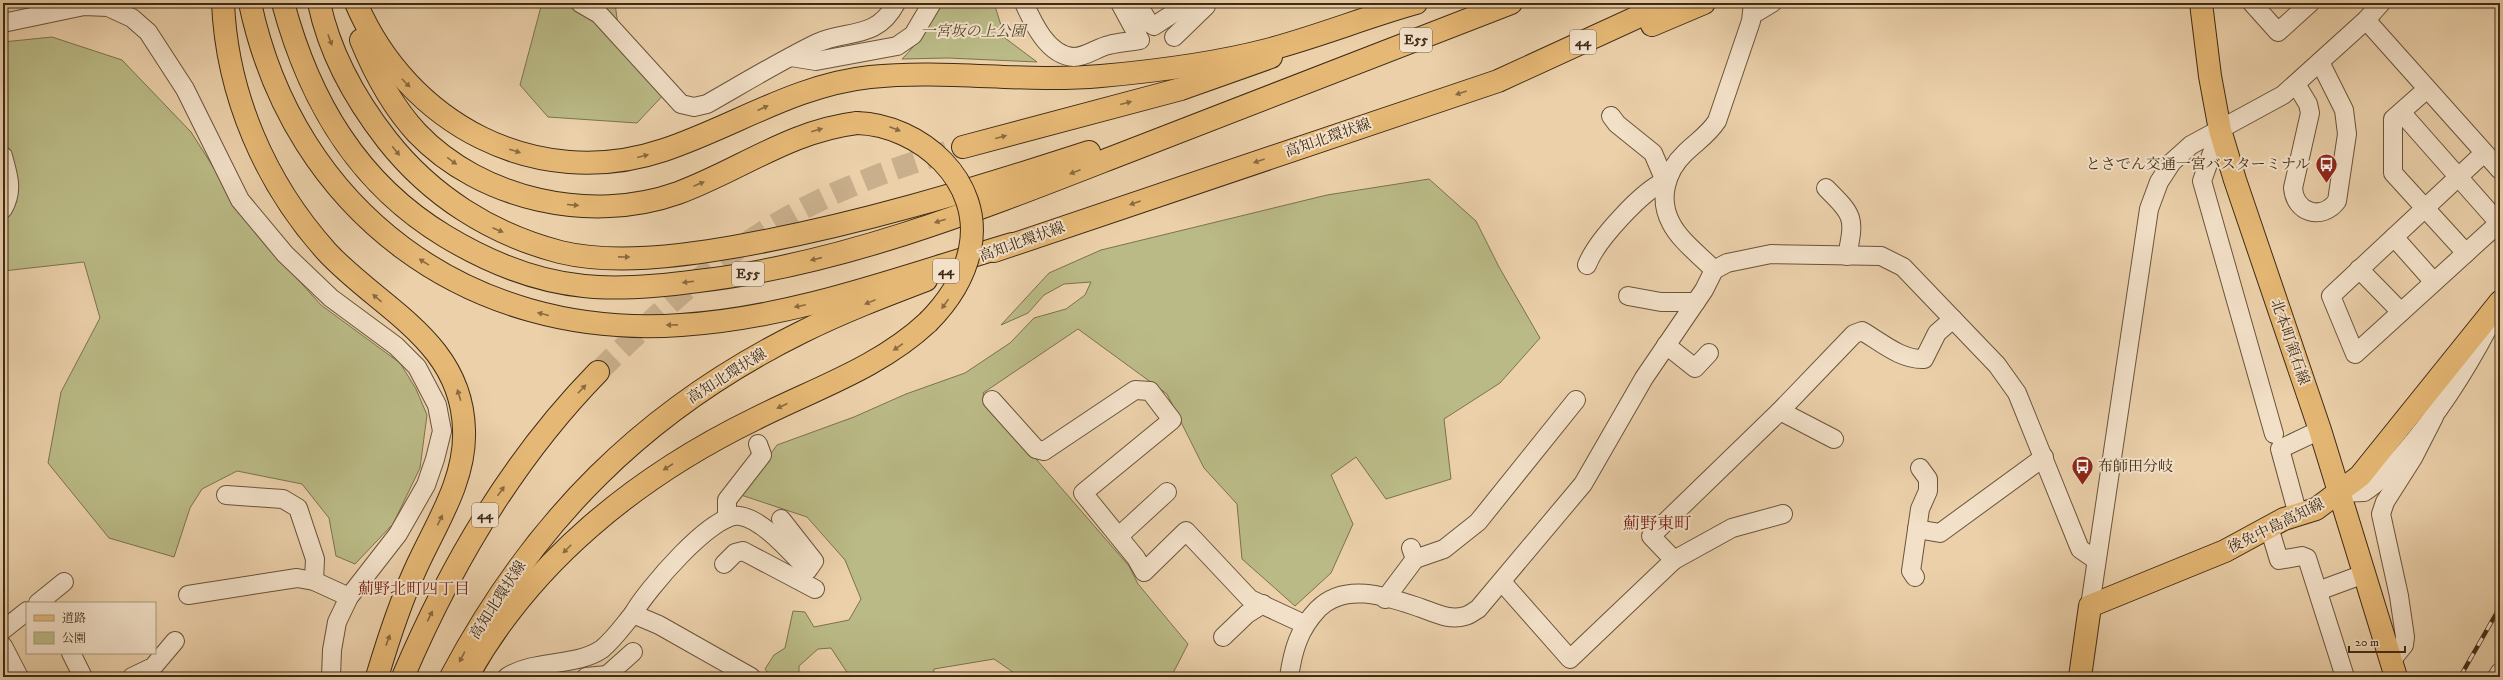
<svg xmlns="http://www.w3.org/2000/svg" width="2503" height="680" font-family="'IM FELL DW Pica','Noto Serif JP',serif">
<rect width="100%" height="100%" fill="#ebd0aa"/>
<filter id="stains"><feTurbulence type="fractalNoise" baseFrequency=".005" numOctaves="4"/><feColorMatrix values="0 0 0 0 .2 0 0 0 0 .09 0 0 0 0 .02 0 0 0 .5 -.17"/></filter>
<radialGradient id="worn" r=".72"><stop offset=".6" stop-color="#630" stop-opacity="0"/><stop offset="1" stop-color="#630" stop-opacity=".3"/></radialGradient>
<g fill="#baba86" stroke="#7c724e">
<path d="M542,3h73l3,23 50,64 -31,33 -89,-6 -28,-32z"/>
<path d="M941,3h53l11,35 32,24 -89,-4 -46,1c17,-17 28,-34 39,-56z"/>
<path d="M52,37l70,23 69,72 62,98 68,75 79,58 16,26 11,26 -7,53 -27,56 -38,40 -19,-8 -7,-38 -27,-34 -65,-13 -35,18 -12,19 -16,49 -65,-19 -61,-75 13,-71 39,-74 -16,-56 -81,9v-229z"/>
<path d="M1429,179l47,42 23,46 41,71 -40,45 -56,36 7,60 -65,20 -30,-42 -25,18 22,49 -22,49 -36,33 -53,-47 -5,-55 -33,-36 -37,-74 -89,-65 -95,64 8,14 138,159 9,18 50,60 -17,33h-151l-26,-18 -60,10 -1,8h-83l-19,-29 -13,1 -19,17v7l4,4h-32l-6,-8 9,-14 11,-7 8,-37 12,1 9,15 35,-7 12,-21 -16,-39 -38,-43 -66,-22 36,-50 77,-28 52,-23 59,-21 45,-30 24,-25 32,-9 19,-14 6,-13 -27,2 -20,11 -16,18 -27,12 48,-52 52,-23 226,-55z"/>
</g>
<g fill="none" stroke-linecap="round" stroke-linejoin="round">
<path stroke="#c9af8c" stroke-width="22" stroke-dasharray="22 11" stroke-linecap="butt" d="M598,372c54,-53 108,-105 173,-145 60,-37 125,-60 192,-80"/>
<defs>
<g id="minor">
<path d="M580,3l19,11 82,90 13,3 13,-3c37,-21 73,-43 110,-61 29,-14 59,-2 79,-40"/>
<path d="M1024,3c9,20 24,53 50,54 12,0 24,-10 35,-12 10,-3 21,-3 31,-5l-20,-37"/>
<path d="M1137,3l12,20 5,3 35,-23"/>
<path d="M2252,3l26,29 32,-29"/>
<path d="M1752,15l20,-12"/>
<path d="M2366,20l134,150"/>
<path d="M3,23l81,-17 24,1 24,11 16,14 37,57 55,111 45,54 46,44 65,48 21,21 20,38 5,26 -7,28 -9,26 -28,49 -49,63 -12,25 -5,28 -1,27"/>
<path d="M1174,37l32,-31 -3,-3"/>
<path d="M791,57l25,4 81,-15 16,-11 19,-32"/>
<path d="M2296,84l12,20 2,9 -17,75c2,25 29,33 44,13l10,-67 -3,-24 -24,-48"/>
<path d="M2401,112l98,111 -33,30 -73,-80v-54l34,-30"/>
<path d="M2220,130l-18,51 72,253"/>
<path d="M3,156c5,19 11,34 0,53"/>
<path d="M1826,188c28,28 29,29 21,68"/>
<path d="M2394,237l40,45"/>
<path d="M2466,253l-111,101 -24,-58 153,-143"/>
<path d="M1587,265c9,-24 55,-74 78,-84l-12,-28 -36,-29 -6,-8"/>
<path d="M2359,269l42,43"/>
<path d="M1714,270c-13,-14 -34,-29 -43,-47 -13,-24 -5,-52 14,-70 11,-11 23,-18 32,-32l34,-100 2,-18"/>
<path d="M1628,296l33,6h35"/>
<path d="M1666,345l29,23 14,-15"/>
<path d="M992,400l44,49 8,2 91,-61 15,1 22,29 -89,73 53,65 8,14 42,-41 64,68 54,25"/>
<path d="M1780,411l54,28"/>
<path d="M2339,493l25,-1c16,-10 28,-25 40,-39 34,-39 61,-81 85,-127"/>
<path d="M226,495l57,4 15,9 17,51 -1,22"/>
<path d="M2298,515l-18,-66 40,-19"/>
<path d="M727,518v-18l35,-45 -4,-11"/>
<path d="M781,519l33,42 -4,6"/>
<path d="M2269,527l10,33 23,-4 5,2 38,119"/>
<path d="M1917,529l23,4 104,-76"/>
<path d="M1119,536l48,-44"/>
<path d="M1415,559l29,-10 34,-27 98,-122"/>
<path d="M1674,560l58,-32 51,-14"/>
<path d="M724,564l11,-11 8,-2 72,38"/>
<path d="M1915,577l-4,-6 9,-62 8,-18v-12l-8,-11"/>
<path d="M1502,582l68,77 104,-99 -23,-24 129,-125 74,-77 8,-3c19,11 39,29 62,28l13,-26 16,-14"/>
<path d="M2318,591l46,-17"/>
<path d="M188,595l109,-17 17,3 35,16"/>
<path d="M1385,599l30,-40 -4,-11"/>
<path d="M38,603l26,-21"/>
<path d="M2090,606l59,-397 10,-27 13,-20 19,-17 92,-50 83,-75 15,-17"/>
<path d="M633,614c12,-22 80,-103 107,-98 24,4 51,37 68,54"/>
<path d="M3,630l24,-19"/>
<path d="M1223,637l24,-23 16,-10"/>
<path d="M3,646l16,31"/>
<path d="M71,653l12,24"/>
<path d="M2391,661l13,-16 1,-8 -6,-41 -18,-82 4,-12 28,-44 21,-41"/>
<path d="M132,677l21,-10 22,-26"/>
<path d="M507,677c28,-18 69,-10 95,-28 12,-10 21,-23 31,-35l26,11 92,52"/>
<path d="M586,677l21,-2"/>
<path d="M605,677l28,-25"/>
<path d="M1289,677c4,-27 10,-48 29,-68 28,-28 70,-12 103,-1 14,5 29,13 44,8 5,-1 9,-5 13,-7l105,-125 61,-106 60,-88 10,-20 13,-7 44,-9 110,2 22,11 94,98 20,28 63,156 16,11"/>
<path d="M2497,677l3,-5"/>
</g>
<g id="major">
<path d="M2201,3l9,73 10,54 15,50 85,250 76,247"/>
<path d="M1652,25l52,-22"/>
<path d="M963,147l218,-58 90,-32"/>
<path d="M994,251l504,-170 170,-78"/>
<path d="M403,677c48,-113 109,-217 195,-305"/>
<path d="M451,677c82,-155 193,-267 351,-345 40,-20 82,-36 124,-52"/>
<path d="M2080,677l10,-71 135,-55 59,-32 32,-10 44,-33 140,-174"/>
</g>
<g id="highway">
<path d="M223,3c4,92 42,180 104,249 53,57 135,89 137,178 2,50 -28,94 -48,138 -16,35 -28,72 -39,109"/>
<path d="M250,3c44,208 219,337 431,322 113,-7 223,-49 331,-81"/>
<path d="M283,3c26,97 74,180 162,233 43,26 89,45 139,50 37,4 77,0 114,-5 146,-17 285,-73 421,-126 131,-51 262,-102 392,-152"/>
<path d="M319,3c11,52 36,96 68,137 44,56 104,94 173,112 53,13 120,4 173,-5 121,-21 239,-57 356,-95"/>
<path d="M356,3c51,120 180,190 308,147 69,-23 131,-65 206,-73 77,-8 154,6 231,-1 56,-5 112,-12 166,-26 50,-13 99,-33 149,-47"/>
<path d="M361,40c14,34 31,66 56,93 64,67 174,91 261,60 62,-23 112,-62 179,-70"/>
<path d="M467,677c64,-116 171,-201 288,-258 59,-30 124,-51 173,-97"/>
</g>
</defs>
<use href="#minor" stroke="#6a543a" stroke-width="20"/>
<use href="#major" stroke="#3f2b15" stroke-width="24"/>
<use href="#highway" stroke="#3f2b15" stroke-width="24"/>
<use href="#minor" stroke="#f2e0c8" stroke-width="18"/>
<use href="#major" stroke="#e6b875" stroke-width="22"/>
<use href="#highway" stroke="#e6b875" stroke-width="22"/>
<defs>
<path id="rail" d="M2460,677l40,-70"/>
</defs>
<use href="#rail" stroke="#3f2b15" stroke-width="4.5"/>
<use href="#rail" stroke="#f2e0c8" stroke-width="3" stroke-dasharray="9" stroke-linecap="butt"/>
<defs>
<path id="highway-bridge" d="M857,123c63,2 127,58 113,126 -6,29 -22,53 -42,73"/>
</defs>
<use href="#highway-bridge" stroke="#3f2b15" stroke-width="24" stroke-linecap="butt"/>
<use href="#highway-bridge" stroke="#e6b875" stroke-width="22"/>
</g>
<defs><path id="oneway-solid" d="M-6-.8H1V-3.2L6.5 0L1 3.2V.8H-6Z"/></defs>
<g fill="#8a6a40">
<use href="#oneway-solid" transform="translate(330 40) rotate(70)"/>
<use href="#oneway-solid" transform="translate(406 83) rotate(45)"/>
<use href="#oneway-solid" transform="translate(1461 93) rotate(161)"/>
<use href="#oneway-solid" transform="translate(1126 103) rotate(-15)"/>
<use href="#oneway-solid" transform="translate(763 108) rotate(-24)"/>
<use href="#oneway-solid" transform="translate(895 129) rotate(21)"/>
<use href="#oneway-solid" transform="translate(817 130) rotate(-16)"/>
<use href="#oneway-solid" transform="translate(1001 137) rotate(-15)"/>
<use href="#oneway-solid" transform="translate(396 151) rotate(51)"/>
<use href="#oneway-solid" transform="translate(515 151) rotate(17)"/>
<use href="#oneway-solid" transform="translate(643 156) rotate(-14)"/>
<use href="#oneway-solid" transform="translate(452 161) rotate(36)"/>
<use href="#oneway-solid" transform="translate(1259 161) rotate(161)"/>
<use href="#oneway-solid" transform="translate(1075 172) rotate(159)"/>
<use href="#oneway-solid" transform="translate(699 184) rotate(-23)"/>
<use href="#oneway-solid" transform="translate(1135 203) rotate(161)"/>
<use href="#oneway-solid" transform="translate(573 205) rotate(5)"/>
<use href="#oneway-solid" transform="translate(940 221) rotate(162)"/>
<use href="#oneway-solid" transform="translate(498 230) rotate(23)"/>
<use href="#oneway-solid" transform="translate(624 257) rotate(1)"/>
<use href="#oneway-solid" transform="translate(816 259) rotate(167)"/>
<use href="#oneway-solid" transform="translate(424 262) rotate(-148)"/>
<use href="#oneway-solid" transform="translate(688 282) rotate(173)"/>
<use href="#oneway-solid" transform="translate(377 298) rotate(-140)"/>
<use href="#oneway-solid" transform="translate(870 302) rotate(158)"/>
<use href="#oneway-solid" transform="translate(945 304) rotate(126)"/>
<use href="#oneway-solid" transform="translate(800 306) rotate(168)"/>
<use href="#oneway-solid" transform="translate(543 314) rotate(-166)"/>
<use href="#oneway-solid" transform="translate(672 325) rotate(179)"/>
<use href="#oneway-solid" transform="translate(898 347) rotate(145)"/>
<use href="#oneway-solid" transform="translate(582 389) rotate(-46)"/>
<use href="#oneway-solid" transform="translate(459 395) rotate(-107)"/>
<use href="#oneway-solid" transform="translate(782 406) rotate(155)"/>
<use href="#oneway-solid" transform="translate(668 467) rotate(147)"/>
<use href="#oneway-solid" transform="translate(501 491) rotate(-55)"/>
<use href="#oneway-solid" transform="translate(440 520) rotate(-64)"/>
<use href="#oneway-solid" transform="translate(567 549) rotate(135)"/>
<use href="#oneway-solid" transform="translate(430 616) rotate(-64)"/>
<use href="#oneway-solid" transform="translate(388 640) rotate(-70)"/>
<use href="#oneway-solid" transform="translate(462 657) rotate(118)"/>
</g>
<defs>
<symbol id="bus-pin" viewBox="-11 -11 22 30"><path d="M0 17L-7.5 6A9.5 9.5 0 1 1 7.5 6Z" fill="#8f2418" stroke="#f2e0c8"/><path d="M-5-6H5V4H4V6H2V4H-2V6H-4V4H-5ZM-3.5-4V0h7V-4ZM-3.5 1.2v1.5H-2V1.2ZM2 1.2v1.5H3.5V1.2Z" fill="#fff"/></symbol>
</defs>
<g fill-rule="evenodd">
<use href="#bus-pin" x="2314" y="152" width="25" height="34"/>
<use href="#bus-pin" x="2070" y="454" width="25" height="34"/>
</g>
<g text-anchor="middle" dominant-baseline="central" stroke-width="4" stroke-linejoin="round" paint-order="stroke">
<g fill="#f2e0c8" stroke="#75614b" stroke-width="1">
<rect x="1400" y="28" width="32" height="24" rx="3"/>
<rect x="1570" y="30" width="26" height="24" rx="3"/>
<rect x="933" y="259" width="26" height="24" rx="3"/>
<rect x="732" y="262" width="32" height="24" rx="3"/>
<rect x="472" y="503" width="26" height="24" rx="3"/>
</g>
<g font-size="14" font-weight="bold" fill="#3f2b15">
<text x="1416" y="40">E55</text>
<text x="1583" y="42">44</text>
<text x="946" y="271">44</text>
<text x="748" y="274">E55</text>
<text x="485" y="515">44</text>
</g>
<g font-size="15" font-style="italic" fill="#58482c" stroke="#f2e0c8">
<text x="973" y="31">一宮坂の上公園</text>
</g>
<g font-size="15" fill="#3f2b15" stroke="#f2e0c8">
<text transform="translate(1328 138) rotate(-19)">高知北環状線</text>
<text transform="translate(1022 242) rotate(-20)">高知北環状線</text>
<text transform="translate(2290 342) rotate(71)">北本町領石線</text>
<text transform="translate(727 376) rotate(-32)">高知北環状線</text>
<text transform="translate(2276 526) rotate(-26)">後免中島高知線</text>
<text transform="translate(498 600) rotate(-57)">高知北環状線</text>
</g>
<g font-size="15" fill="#3f2b15" stroke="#f2e0c8" text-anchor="end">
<text x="2310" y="164">とさでん交通一宮バスターミナル</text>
<text x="2098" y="466" text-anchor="start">布師田分岐</text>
</g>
<g font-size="16" fill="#7a1f14" stroke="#f2e0c8">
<text x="414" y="589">薊野北町四丁目</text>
</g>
<g font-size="17" fill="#7a1f14" stroke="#f2e0c8">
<text x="1657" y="524">薊野東町</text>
</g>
</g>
<rect width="2503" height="680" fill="none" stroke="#ebd0aa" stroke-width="16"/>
<rect x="4" y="4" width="2495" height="672" fill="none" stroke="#3f2b15" stroke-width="2"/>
<rect x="8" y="8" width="2487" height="664" fill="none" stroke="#3f2b15"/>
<rect x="26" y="602" width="130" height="52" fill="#f2e0c8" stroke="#aa9880"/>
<rect x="34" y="615" width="20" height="6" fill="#e6b875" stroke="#aa9880"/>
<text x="62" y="622" font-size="12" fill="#3f2b15">道路</text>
<rect x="34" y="632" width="20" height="12" fill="#baba86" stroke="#aa9880"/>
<text x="62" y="642" font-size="12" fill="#3f2b15">公園</text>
<path d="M2349 646v6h56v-6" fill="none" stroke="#3f2b15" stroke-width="2"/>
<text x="2355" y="646" font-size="12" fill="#3f2b15" stroke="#f2e0c8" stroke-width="3" paint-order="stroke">20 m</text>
<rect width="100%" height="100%" filter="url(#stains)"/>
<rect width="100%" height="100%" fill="url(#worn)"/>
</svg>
